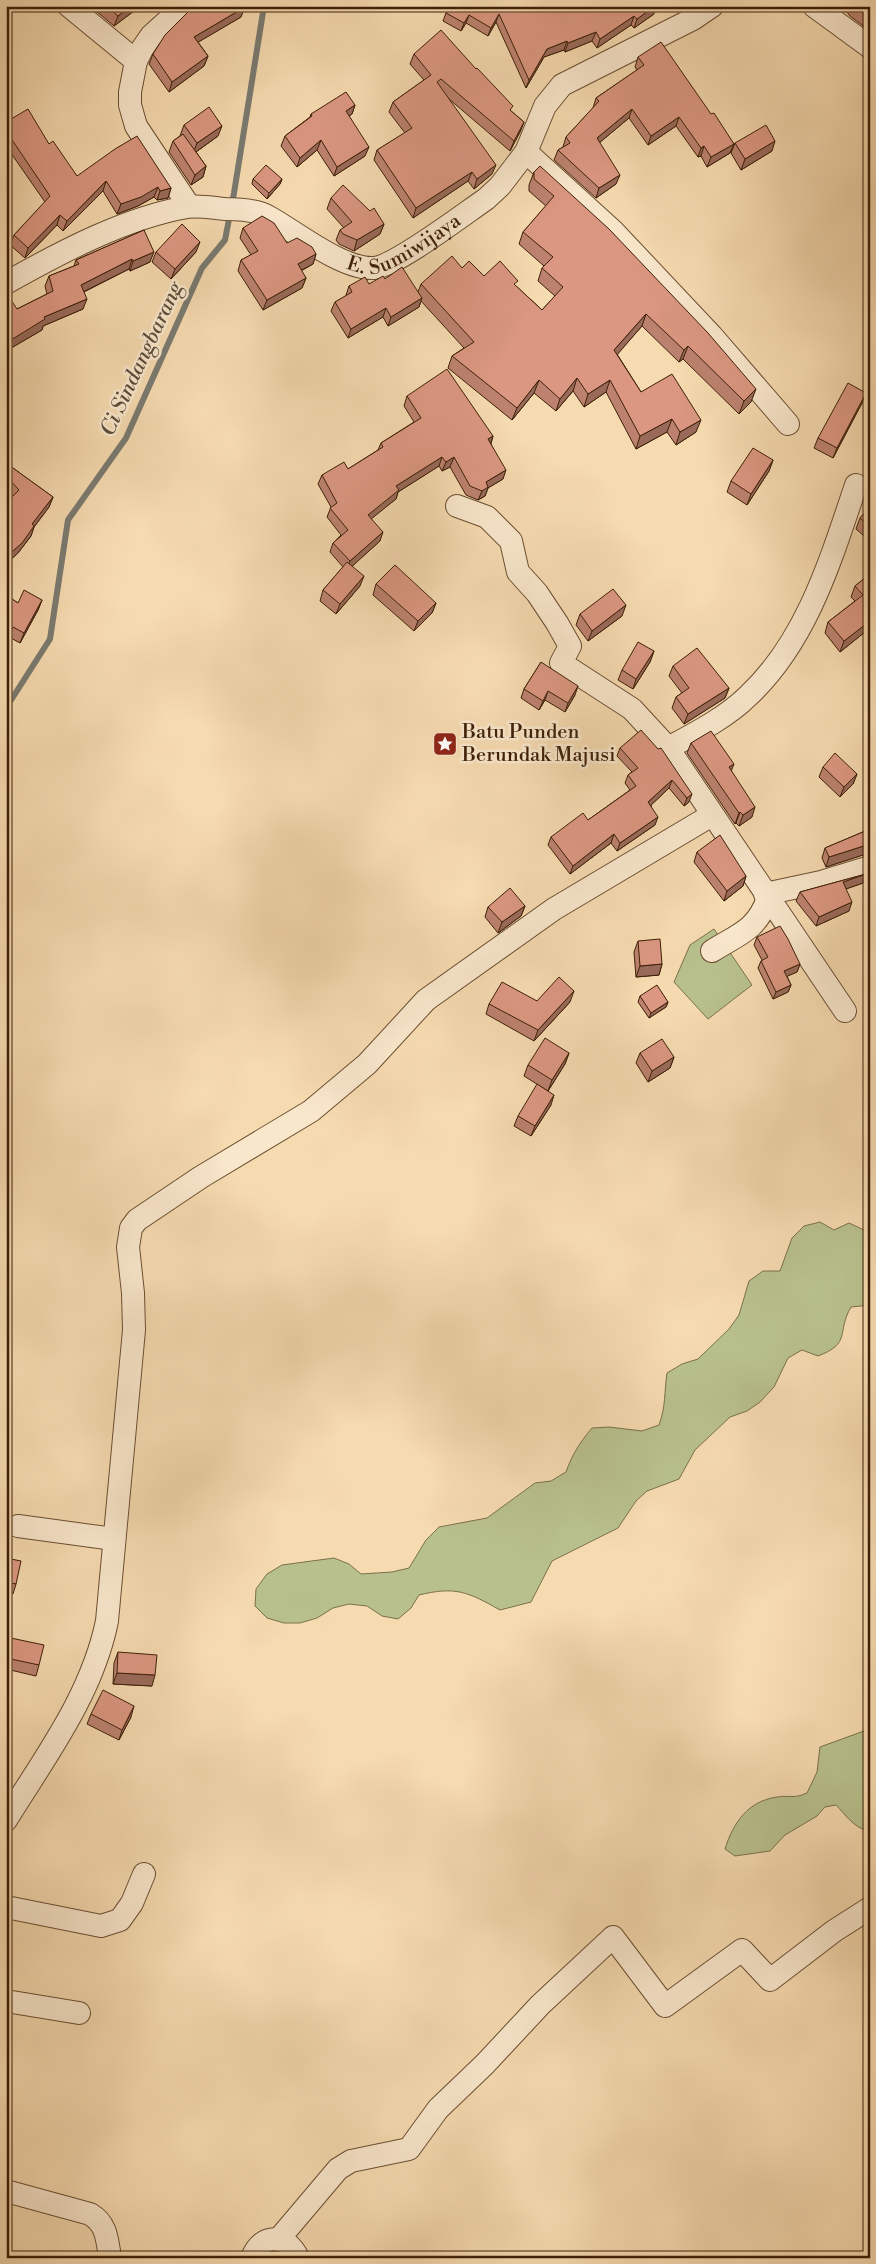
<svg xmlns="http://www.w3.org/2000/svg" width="876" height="2264" font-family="'Libre Bodoni',serif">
<rect width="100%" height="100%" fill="#f6dab0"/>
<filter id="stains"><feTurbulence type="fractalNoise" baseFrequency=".004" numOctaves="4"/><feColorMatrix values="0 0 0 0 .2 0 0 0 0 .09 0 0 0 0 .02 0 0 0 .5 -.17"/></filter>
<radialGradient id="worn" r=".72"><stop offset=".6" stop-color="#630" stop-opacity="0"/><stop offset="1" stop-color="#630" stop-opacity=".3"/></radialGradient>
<g fill="#b8c18e" stroke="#7a704a">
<path d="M714,929l38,56 -44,34 -34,-37 16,-37z"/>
<path d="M820,1222l14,8 15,-7 15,7 6,-6v81l-19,2c-15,26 1,36 -33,49l-16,-6 -14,8 -14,29 -14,15 -13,9 -17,6 -35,33 -16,29 -32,12 -11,10 -18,27 -66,33 -21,41 -31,8c-32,-18 -44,-24 -81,-15l-8,13 -13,11 -16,-3 -15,-10 -18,-2 -16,4 -16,10 -17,5h-16l-17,-5 -12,-12 1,-17 11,-15 15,-9 52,-7 15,6 12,10 31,-2 17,-4 17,-28 13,-13 48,-9 48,-35 16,-2 15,-9c6,-17 14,-30 26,-44l17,-1 33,4 17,-6c7,-19 5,-32 8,-52l15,-9 16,-5 31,-30 10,-14 10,-34 14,-10h17l12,-33 12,-12z"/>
<path d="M864,1731l6,1v98c-14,1 -25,-16 -34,-25l-11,2 -8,9 -32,19 -15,16 -35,5 -10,-7c8,-26 23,-48 52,-52 13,-2 17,2 30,-4l10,-21 3,-25z"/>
</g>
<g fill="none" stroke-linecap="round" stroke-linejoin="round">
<path stroke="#7a7b71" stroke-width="6" d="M6,708l44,-69 18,-119 58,-82 76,-170 23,-28 9,-47 30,-187"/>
<defs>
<g id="street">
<path d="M69,6l67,55"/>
<path d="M184,6l-33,30 -9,13 -6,12 -6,31v13l6,21 53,80"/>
<path d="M814,6l56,41"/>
<path d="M526,152l88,80 98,104 76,88"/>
<path id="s1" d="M6,283c55,-31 119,-65 181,-76 12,-2 26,1 38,2 14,0 32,1 44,8 27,15 74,53 105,51 22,-2 90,-54 112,-69l14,-13 26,-34 19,-46 17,-21 131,-66 19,-13"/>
<path d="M457,506l30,11 24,24 7,31 19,21 20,30 13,23 -9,17 71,46 36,39 177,263"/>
<path d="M668,748c26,-14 59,-31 80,-52 59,-55 83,-137 108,-211"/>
<path d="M765,894l56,-12 49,-15"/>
<path d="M712,951c27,-17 45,-21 56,-53"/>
<path d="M18,1526l96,13"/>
<path d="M6,1820c39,-63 86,-125 101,-199l27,-291 -1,-37 -5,-46 3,-19 6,-8 64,-43 110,-66 56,-47 59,-64 128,-91 158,-94"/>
<path d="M6,1907l95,19 19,-6 12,-17 12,-29"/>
<path d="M6,2001l73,12"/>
<path d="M6,2191l84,23c17,10 17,25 20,44"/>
<path d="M278,2240l60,-71 13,-8 58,-12 29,-40 47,-45 55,-59 73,-68 52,69 77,-56 28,30 64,-49 36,-23"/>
<path d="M252,2258c10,-26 35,-24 46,0"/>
</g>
</defs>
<use href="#street" stroke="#6b4e31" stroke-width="24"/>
<use href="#street" stroke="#f9e7cc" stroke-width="22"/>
</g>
<g fill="#bc826f" stroke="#3d1f07">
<path d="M90,6h45l-1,5 -20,15z"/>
<path d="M842,6h28v25l-20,-15z"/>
<path d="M527,8l127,6 -20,14 -3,-3 -34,23 -5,-7 -27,11 -1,-2 -20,7 -18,31 -30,-66 -8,14 -22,-13 -5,8 -18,-10 3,-8z"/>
<path d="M241,17l-43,25 10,14 -4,10 -35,26 -20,-28 4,-10z"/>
<path d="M414,54l97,57 13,11 -4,10 -10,19 -61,-52 43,75 -18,15 -6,-8 -55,37 -39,-58 3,-10 28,-17 -16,-21 4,-10 31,-22 -14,-16z"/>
<path d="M638,57l73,57 23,30 -4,9 -23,14 -6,-11 -3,1 -22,-31 -28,19 -19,-27 -30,25 17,41 -20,14 -42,-38 4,-10 5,-3 3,-10 27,-29 3,-10 41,-28 -2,-3z"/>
<path d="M355,105l-3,9 -3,2 16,40 -31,20 -17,-26 -20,17 -16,-21 4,-10 25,-19 1,-3z"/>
<path d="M6,122l43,22 28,32 94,12 -3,10 -11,2 -3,-3 -16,9 -21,8 -14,-23 -40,40 -6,-6 -32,33 -15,-13 4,-10 31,-33 -39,-56z"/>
<path d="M184,125l34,11 -22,16 10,14 -3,11 -12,8 -22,-33 4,-11 7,-5z"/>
<path d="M735,143l37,8 -31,19 -10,-17z"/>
<path d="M534,172l217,230 -12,12 -56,-55 -4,3 -37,-36 -25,28 24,38 55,40 -20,13 -9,-13 -31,17 -30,-57 -22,15 -11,-16 -17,20 -22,-18 -22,27 -64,-52 4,-12 12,-8 -43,-47 -2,6 -31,19 -5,-9 -35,21 -17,-27 4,-9 11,-6v-1l3,-9 20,-2 16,-5 33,13 3,-8 41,-16 22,8 32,10 26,24 13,-14 -17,-15 4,-13 2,-2 -25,-22 4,-12 23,-26 -17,-15v-6z"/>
<path d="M253,179h29l-2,5 -13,15 -15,-15z"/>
<path d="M331,198l39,13 14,13 -4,10 -26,17 -15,-7 -3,-4 4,-10 4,-2 -17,-19z"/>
<path d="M243,228l73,26 -3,10 -12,7 5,7 -4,10 -39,22 -25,-39 3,-11 10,-5 -11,-17z"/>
<path d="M144,230l6,32 -20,9 -1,-2 -45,23 -1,17 -40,17 -1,4 -36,21v-52l11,10 30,-15 -2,-8 4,-10 25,-10 2,-6z"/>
<path d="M156,252h40l-25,27 -19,-17z"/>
<path d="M407,396l86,40 -2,8 12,35 -15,9 -3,8 -7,4 -12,-5 -16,-28 -8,4 -3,-5 -41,26 -2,7 -25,19 9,23 -28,25 8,20 -24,28 -16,-13 3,-11 20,-23 -13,-15 3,-9 8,-8 -14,-18 4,-10 -13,-23 4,-9 26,-6 30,-19 3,-7 33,-21 -10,-16z"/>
<path d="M862,403l-29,55 -19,-10 4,-10z"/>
<path d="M773,460l-4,11 -22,34 -20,-13 4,-11z"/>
<path d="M6,463l47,34 -4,10 -15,20 -3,9 -13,17 -12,11v-61l6,-6 -6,-6z"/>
<path d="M870,507v34l-14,-12 4,-11z"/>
<path d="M870,574v54l-30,24 -15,-19 3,-11 27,-21 -4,-4 4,-11z"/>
<path d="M376,584l60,19 -4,10 -18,18 -41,-36z"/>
<path d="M6,595l12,8 24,-3 -4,10 -18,33 -11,-6 -3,4z"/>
<path d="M580,614l42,2 -34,25 -12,-16z"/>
<path d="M654,651l-4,11 -17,27 -15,-9 4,-10z"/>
<path d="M541,662l34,33 -10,17 -20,-12 -6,10 -18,-12 3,-9z"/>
<path d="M673,666l56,22 -4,10 -41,26 -12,-16 4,-11 6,-4 -13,-17z"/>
<path d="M691,743l40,27 21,47 -13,9 -3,-3 -1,1 -48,-71z"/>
<path d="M620,748l38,1 31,53 -5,4 -15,-18 -18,17 4,20 -38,26 -6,-8 -41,31 -22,-29 3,-8 37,-17 42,-30 -5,-7 3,-8 4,-3 -15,-16z"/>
<path d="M823,767l34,7 -4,10 -13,13 -21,-20z"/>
<path d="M870,829v25h-4l-40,13 -4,-9 3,-10z"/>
<path d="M697,852l49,24 -3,10 -19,15 -30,-39z"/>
<path d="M866,874l-3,9 -17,6 3,22 -33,15 -20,-25 4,-9z"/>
<path d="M525,906l-4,10 -23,17 -13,-16 3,-10z"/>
<path d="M757,937l43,27 -3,8 -10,4 4,9 -3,7 -15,7 -15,-31 3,-7 1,-1 -8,-15z"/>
<path d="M638,941l24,23 -3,11 -23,2 -2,-25z"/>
<path d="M870,972v17l-4,-6z"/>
<path d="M640,996l28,6 -2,5 -17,11 -11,-16z"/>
<path d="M537,1001l33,1 -36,39 -48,-27 3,-10z"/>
<path d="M569,1053l-4,11 -17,27 -24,-15 4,-11z"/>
<path d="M640,1053l34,4 -4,11 -22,14 -12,-19z"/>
<path d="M551,1105l-20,31 -17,-10 4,-10z"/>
<path d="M6,1558l10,26 -3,10 -7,-1z"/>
<path d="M6,1637l33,28 -3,11 -30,-7z"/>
<path d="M118,1652l34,34 -39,-2 1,-21z"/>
<path d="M91,1714l40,3 -12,23 -32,-16z"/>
</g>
<g fill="#996a5a" stroke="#3d1f07">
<path d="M130,6h5l-1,5 -20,15 4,-10z"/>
<path d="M655,6h1l-2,8 -20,14 3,-9z"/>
<path d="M245,7l-4,10 -51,30 4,-10z"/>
<path d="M499,14l-3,8 -8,14 3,-8z"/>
<path d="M469,15l-3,8 -5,8 3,-8z"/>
<path d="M634,16l-3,9 -34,23 3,-9z"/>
<path d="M596,32l-4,9 -27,11 3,-9z"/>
<path d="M567,41l-3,9 -20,7 -18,31 3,-8 18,-31z"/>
<path d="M208,56l-4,10 -35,26 3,-10z"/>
<path d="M355,105l-3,9 -9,6 3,-9z"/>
<path d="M632,109l-3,9 -36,30 4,-10z"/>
<path d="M679,117l-3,9 -28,19 3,-9z"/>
<path d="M524,122l-4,10 -10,19 4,-10z"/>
<path d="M222,126l-4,10 -25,18 4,-11z"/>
<path d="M321,140l-4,10 -20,17 3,-9z"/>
<path d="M775,141l-3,10 -31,19 4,-11z"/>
<path d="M734,144l-4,9 -23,14 4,-10z"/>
<path d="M704,146l-3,10 -3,1 3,-9z"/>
<path d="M369,147l-4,9 -31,20 3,-9z"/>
<path d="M496,165l-4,9 -18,15 3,-10z"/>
<path d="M206,166l-3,11 -12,8 4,-10z"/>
<path d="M472,172l-4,9 -55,37 3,-10z"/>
<path d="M620,175l-4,9 -20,14 3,-10z"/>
<path d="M282,179l-2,5 -13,15 2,-6z"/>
<path d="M106,181l-3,10 -40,40 4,-10z"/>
<path d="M158,187l-4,10 -16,9 -21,8 4,-10z"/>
<path d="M171,188l-3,10 -11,2 3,-9z"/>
<path d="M60,215l-3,10 -32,33 3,-10z"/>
<path d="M384,224l-4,10 -26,17 3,-11z"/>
<path d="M200,242l-4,10 -25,27 4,-10z"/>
<path d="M154,252l-4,10 -20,9 3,-10z"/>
<path d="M316,254l-3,10 -19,10 4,-10z"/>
<path d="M132,259l-3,10 -52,26 4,-10z"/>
<path d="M306,278l-4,10 -39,22 4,-10z"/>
<path d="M422,298l-3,9 -31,19 3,-9z"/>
<path d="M87,299l-4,10 -40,17 -1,4 -36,21v-8l38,-26z"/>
<path d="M386,308l-3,9 -35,21 3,-9z"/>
<path d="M646,314l-4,12 -32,37 4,-13z"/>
<path d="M688,346l-5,13 -4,3 5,-12z"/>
<path d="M577,378l-4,13 -17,20 4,-12z"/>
<path d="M539,380l-5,13 -22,27 5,-12z"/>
<path d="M610,380l-4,12 -22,15 4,-13z"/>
<path d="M756,389l-5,13 -12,12 5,-13z"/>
<path d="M866,393l-4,10 -29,55 4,-10z"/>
<path d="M672,419l-5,13 -31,17 4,-13z"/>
<path d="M701,420l-5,12 -20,13 4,-13z"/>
<path d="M493,436l-3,9 -2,-6z"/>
<path d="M442,457l-3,9 -41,26 -2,7 -31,25 3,-9 28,-29z"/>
<path d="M454,457l-4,10 -8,4 4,-9z"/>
<path d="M773,460l-4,11 -22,34 4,-11z"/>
<path d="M506,470l-3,9 -15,9 -3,8 -7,4 8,-18z"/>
<path d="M53,497l-4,10 -15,20 -3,9 -13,17 -12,11v-7z"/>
<path d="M383,532l-3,9 -33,30 3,-10z"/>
<path d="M364,576l-4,10 -24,28 4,-10z"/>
<path d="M42,600l-4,10 -18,33 4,-10z"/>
<path d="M436,603l-4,10 -18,18 4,-10z"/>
<path d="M626,605l-4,11 -34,25 4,-10z"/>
<path d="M870,621v7l-30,24 4,-11z"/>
<path d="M13,627l-4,10 -3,4v-4z"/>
<path d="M654,651l-4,11 -17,27 3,-10z"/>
<path d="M578,686l-3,9 -10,17 3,-9z"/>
<path d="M729,688l-4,10 -41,26 4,-10z"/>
<path d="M548,691l-3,9 -6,10 4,-9z"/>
<path d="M734,764l-4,10 -1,-7z"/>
<path d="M857,774l-4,10 -13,13 4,-10z"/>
<path d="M672,780l-3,8 -23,22 2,-8z"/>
<path d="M692,794l-3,8 -5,4 3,-8z"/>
<path d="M755,807l-3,10 -13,9 4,-11z"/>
<path d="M740,812l-4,11 -1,1 4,-11z"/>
<path d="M658,817l-3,8 -38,26 3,-8z"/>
<path d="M614,834l-3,9 -41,31 3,-8z"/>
<path d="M870,844v10h-4l-40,13 3,-10z"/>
<path d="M866,874l-3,9 -23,8 3,-9z"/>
<path d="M746,876l-3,10 -19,15 3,-10z"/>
<path d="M852,902l-3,9 -33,15 3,-9z"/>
<path d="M525,906l-4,10 -23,17 4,-11z"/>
<path d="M662,964l-3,11 -23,2 4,-11z"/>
<path d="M800,964l-3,8 -16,7 3,-8z"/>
<path d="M791,985l-3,7 -15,7 3,-7z"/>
<path d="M574,991l-4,11 -36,39 4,-11z"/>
<path d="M668,1002l-2,5 -17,11 2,-5z"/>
<path d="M569,1053l-4,11 -17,27 4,-11z"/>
<path d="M674,1057l-4,11 -22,14 4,-11z"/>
<path d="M554,1095l-3,10 -20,31 4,-10z"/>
<path d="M117,1673l38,2 -3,11 -39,-2z"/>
<path d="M134,1706l-3,11 -12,23 3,-10z"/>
</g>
<g fill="#db9781" stroke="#3d1f07">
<path d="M106,6h24l-12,10z"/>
<path d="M194,6h50l1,1 -51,30 14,19 -36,26 -19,-28 12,-19z"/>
<path d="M450,6h74l3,2 4,-2h124l-18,13 -3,-3 -34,23 -4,-7 -28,11 -1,-2 -20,8 -18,31 -30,-66 -8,14 -22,-13 -5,8 -18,-10z"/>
<path d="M853,6h17v12l-16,-12z"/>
<path d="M441,30l35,39 1,-1 36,38 -3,4 14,12 -10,19 -73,-62 -4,3 59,83 -19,14 -5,-7 -56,36 -39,-58 35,-22 -19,-26 38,-27 -17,-21z"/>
<path d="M661,42l50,72 3,-1 20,31 -23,13 -7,-11 -3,2 -22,-31 -28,19 -19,-27 -35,29 23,37 -21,13 -41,-38 12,-7 -4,-6 33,-36 -3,-3 48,-33 -6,-8z"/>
<path d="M346,92l9,13 -9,6 23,36 -32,20 -16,-27 -21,18 -15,-22 27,-20 -1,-2z"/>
<path d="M209,107l13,19 -25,17 -13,-18z"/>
<path d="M28,109l21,35 4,-3 24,35 38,-27 22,-13 34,52 -11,3 -2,-4 -17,10 -20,7 -15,-23 -39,40 -7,-6 -32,33 -14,-13 36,-39 -44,-65v-9z"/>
<path d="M766,125l9,16 -30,18 -10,-16z"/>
<path d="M183,134l23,32 -11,9 -22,-34z"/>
<path d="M266,165l16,14 -13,14 -16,-14z"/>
<path d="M540,166l69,63 99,104 48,56 -12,12 -56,-55 -4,4 -38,-36 -32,36 27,42 31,-18 29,46 -21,12 -8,-13 -32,17 -30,-56 -22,14 -11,-16 -17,21 -21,-19 -22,28 -65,-52 22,-14 -53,-58 31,-28 10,12 7,-7 15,15 16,-15 18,20 -4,3 28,26 21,-23 -21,-19 11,-11 -30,-25 31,-36 -20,-17v-7z"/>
<path d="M343,185l27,26 4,-3 10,16 -27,16 -14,-6 -3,-4 12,-8 -21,-24z"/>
<path d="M262,216l12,7 13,20 10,-5 15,9 4,7 -18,10 8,14 -39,22 -26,-40 17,-9 -15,-23z"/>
<path d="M182,224l18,18 -25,27 -19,-17z"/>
<path d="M144,230l10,22 -21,9 -1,-2 -51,26 6,14 -43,18 1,2 -39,24v-44l3,-2 8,12 36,-18 -4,-15 30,-12 -3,-4z"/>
<path d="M402,267l20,31 -31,19 -5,-9 -35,21 -16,-27 17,-10 -3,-6 16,-9 4,7 14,-8 2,3z"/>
<path d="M447,369l46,67 -5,3 18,31 -20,12 2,5 -6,4 -12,-5 -16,-29 -8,5 -4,-5 -46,29 3,4 -31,25 15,17 -33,29 -17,-18 15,-13 -18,-22 7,-5 -15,-28 22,-13 4,7 35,-22 -2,-4 40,-25 -14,-22z"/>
<path d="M848,383l18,10 -29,55 -19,-10z"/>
<path d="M753,448l20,12 -22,34 -20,-13z"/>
<path d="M6,463l47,34 -21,27 2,2 -12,17 -16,14v-54l13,-13 -13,-14z"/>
<path d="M870,507v20l-10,-9z"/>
<path d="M347,562l17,14 -24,28 -17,-14z"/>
<path d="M395,565l41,38 -18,18 -42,-37z"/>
<path d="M870,574v47l-26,20 -16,-19 35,-27 -8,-9z"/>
<path d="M613,589l13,16 -34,26 -12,-17z"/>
<path d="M24,590l18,10 -18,33 -11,-6 -7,10v-42l12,8z"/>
<path d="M638,642l16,9 -18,28 -14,-9z"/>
<path d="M697,648l32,40 -41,26 -12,-17 13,-9 -16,-22z"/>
<path d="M541,662l37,24 -10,17 -20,-12 -5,10 -19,-12z"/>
<path d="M641,730l17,19 3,-1 31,46 -5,4 -15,-18 -24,22 10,15 -38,26 -6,-9 -41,32 -22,-29 32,-24 5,7 48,-34 -8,-11 10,-7 -18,-20z"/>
<path d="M711,731l23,33 -5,3 26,40 -12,8 -3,-3 -1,1 -48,-70z"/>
<path d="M835,753l22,21 -13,13 -21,-20z"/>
<path d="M870,829v15l-41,13 -4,-9z"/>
<path d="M720,835l26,41 -19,15 -30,-39z"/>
<path d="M866,874l-23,8 9,20 -33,15 -19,-25z"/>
<path d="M510,888l15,18 -23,16 -14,-15z"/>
<path d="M780,926l8,13 12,25 -16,7 7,14 -15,7 -15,-31 7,-4 -11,-20z"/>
<path d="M660,939l2,25 -22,2 -2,-25z"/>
<path d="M559,977l15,14 -36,39 -49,-26 13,-22 35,19z"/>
<path d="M657,985l11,17 -17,11 -11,-17z"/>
<path d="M545,1038l24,15 -17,27 -24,-15z"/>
<path d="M662,1039l12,18 -22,14 -12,-18z"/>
<path d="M537,1084l17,11 -19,31 -17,-10z"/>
<path d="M6,1523l6,1 -6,25z"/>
<path d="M6,1558l15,3 -5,23 -10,-2z"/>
<path d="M6,1637l38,8 -5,20 -33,-7z"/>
<path d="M118,1652l39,3 -2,20 -38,-2z"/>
<path d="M103,1690l31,16 -12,24 -31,-16z"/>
</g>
<defs>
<symbol id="sight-square" viewBox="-11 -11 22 22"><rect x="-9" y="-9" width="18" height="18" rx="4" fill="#8f2418" stroke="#f9e7cc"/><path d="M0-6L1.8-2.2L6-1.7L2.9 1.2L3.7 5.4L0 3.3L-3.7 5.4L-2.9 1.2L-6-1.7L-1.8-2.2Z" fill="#fff"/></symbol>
</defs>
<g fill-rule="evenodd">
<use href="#sight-square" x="431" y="730" width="28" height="28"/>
</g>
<g text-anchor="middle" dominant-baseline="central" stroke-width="5" stroke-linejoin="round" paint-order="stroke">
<g font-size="20" fill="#3d1f07" stroke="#f9e7cc">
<text stroke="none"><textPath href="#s1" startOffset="434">E. Sumiwijaya</textPath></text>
</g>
<g font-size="20" fill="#3d1f07" stroke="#f9e7cc" text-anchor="start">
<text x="462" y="732">Batu Punden<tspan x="462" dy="23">Berundak Majusi</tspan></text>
</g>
<g font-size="21" font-style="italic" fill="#5b4d3c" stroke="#f9e7cc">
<text transform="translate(142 359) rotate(-65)">Ci Sindangbarang</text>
</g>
</g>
<rect width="876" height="2264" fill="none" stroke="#f6dab0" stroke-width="25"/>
<rect x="8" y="8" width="861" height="2249" fill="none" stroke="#3d1f07" stroke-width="2.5"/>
<rect x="12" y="12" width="851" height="2239" fill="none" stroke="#3d1f07"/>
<rect width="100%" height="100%" filter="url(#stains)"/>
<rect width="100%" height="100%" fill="url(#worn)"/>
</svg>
